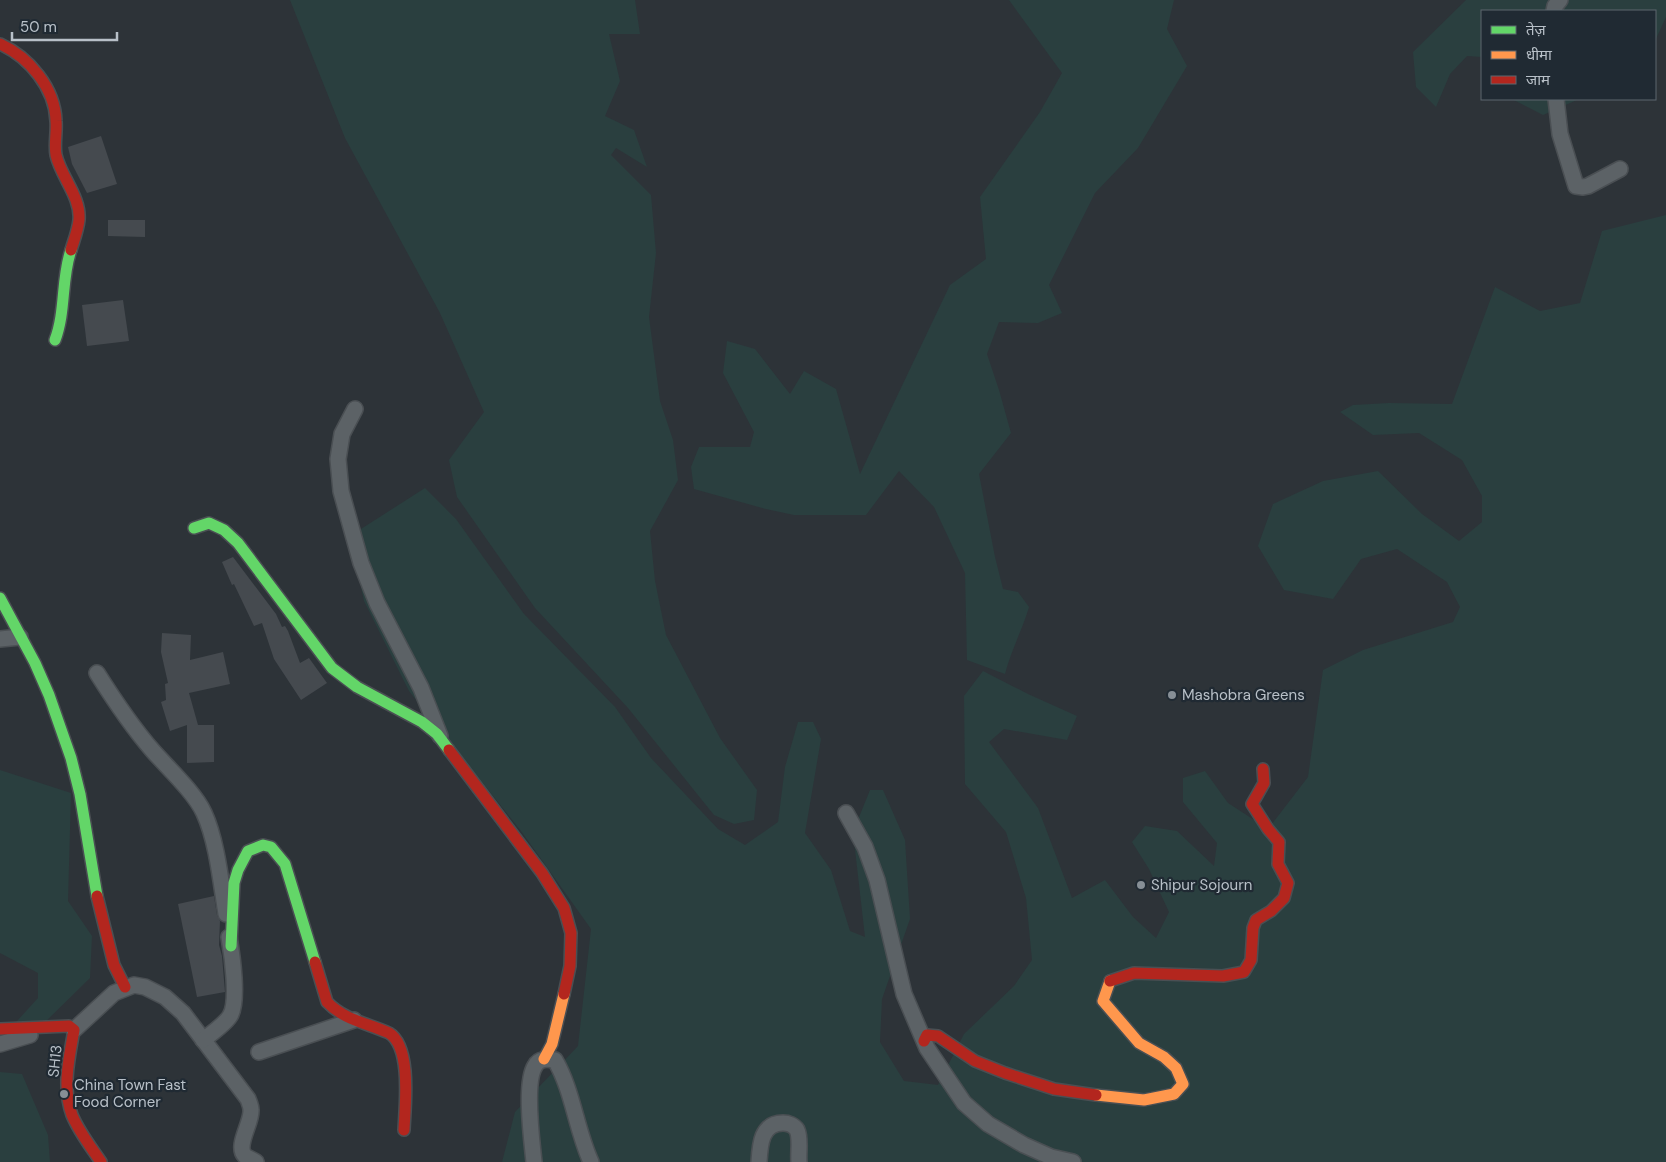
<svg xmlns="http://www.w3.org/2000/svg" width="1666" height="1162" font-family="'DM Sans','Noto Sans Devanagari',sans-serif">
<rect width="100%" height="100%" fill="#2d3338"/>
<g fill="#2a3f3f">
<path d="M290,0h345l5,34h-31l11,47 -15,35 29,14 13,37 -31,-19 -5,7 40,40 5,58 -7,64 11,84 13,39 5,40 -28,51 5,50 11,54 54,103 37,52 -3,30 -20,4 -20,-9 -86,-107 -93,-100 -78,-111 -8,-37 35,-48 -44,-99 -95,-175z"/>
<path d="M1009,0h165l-7,29 20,37 -49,82 -43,45 -46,92 13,28 -24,10 -39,-1 -12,32 12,36 12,43 -32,41 16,83 8,32 15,3 11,15c-7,24 -18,43 -24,67l-38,-14 -2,-87 -31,-66 -35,-36 -33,44h-72l-28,-6 -72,-20 -3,-22 8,-20h51l4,-15 -31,-59 4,-32 28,8 35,45 14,-23 32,18 24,85 90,-189 36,-26 -6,-62 60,-85 22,-39z"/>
<path d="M1466,0h200v17l-11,24v-30h-173v46l-15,-1 -17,18 -14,33 -20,-20 -3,-35z"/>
<path d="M1512,99h67l-36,16z"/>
<path d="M1666,215v947h-1164l13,-50 63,-66 13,-117 -70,-98 -112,-140 -45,-90 -14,-65 75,-48 31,31 68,95 91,93 36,51 67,71 27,16 33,-23 7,-55 13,-45h15l8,17 -16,94 26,37 19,61 15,6 -12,-105 17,-42h13l22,50 5,79 -28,80 -2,43 24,39 34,4 26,-51 50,-48 18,-26 -6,-62 -20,-66 -41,-48 -1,-88 19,-25 45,23 49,22 -10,24 -63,-11 -15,13 49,66 34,90 33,-18 28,37 23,21 13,-26 -20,-43 -17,-27 13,-16 32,5 37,35 3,-23 -34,-41v-24l22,-7 23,32 40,26 40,-52 15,-107 40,-20 90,-28 7,-15 -13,-25 -50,-33 -36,10 -28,40 -49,-9 -26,-44 15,-42 50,-23 55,-10 44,43 37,27 23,-19v-26l-20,-36 -43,-27 -46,2 -33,-23 13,-7 36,-2 63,1 43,-117 45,24 40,-8 22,-72z"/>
<path d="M0,770l71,23 -3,108 24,35 -2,42 -49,48 -33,5 30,-33v-25l-38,-20z"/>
<path d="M0,1072l22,2 26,61 2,27h-50z"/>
</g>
<g fill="#454a4f">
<path d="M101,136l16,48 -30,9 -15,-29 -4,-17z"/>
<path d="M108,220h37v17l-37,-1z"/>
<path d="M123,300l6,41 -42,5 -5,-41z"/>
<path d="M233,557l43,57 6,13 3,-1 3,5 12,32 9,-5 18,25 -26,17 -27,-41 -12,-36 -8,3 -20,-42 -2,1 -10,-23z"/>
<path d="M162,633l29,2 -1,25 33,-8 7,32 -41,9 9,32h16v37l-27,1v-38l-17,6 -9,-29 5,-2 -1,-16 3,-1 -7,-31z"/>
<path d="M214,896l3,19 3,6 -1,24 3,11 3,36 -28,5 -19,-93z"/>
</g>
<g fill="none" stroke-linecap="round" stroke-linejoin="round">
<defs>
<g id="street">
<path d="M1554,11l1,-5 5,-6"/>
<path d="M1556,99l4,35 16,52 7,1 5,-1 32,-17"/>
<path d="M355,409l-13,25 -4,25 3,32 20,72 16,40 44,85 19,48"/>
<path d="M0,639l20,-2"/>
<path d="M97,673c17,27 35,54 56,78 15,17 42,42 51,62 13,28 17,70 22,101"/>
<path d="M846,813l19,34 12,33 27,114 23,54 37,55 24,21 36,21 27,12 22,5"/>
<path d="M74,1030l40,-37 20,-8 11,2 20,10 18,16 65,86c1,3 3,7 3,11 1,13 -16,36 -6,46 3,2 8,4 11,6"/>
<path d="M203,1040c8,-6 22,-16 27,-24 9,-14 2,-62 -1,-79"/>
<path d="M0,1044l30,-9"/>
<path d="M259,1052l95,-32"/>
<path d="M534,1162c-2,-20 -10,-79 1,-96 4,-8 12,-7 20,-6 18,31 21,69 36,102"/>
<path d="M759,1162c1,-17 2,-39 24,-39 5,0 11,2 14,7 4,8 1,23 2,32"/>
</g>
<g id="fast">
<path d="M55,340c11,-29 6,-61 16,-90"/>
<path d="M194,528l15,-5 15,7 14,13 94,125 25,19 65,35 15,12 12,16"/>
<path d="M0,598l35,65 14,32 22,63 9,36 17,102"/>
<path d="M231,946l3,-63 4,-13 10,-19 15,-6 8,2 14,17 30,98"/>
</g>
<g id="slow">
<path d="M544,1059l8,-15 12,-50"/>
<path d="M1096,1095l48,5 30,-6 9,-10 -7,-16 -12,-11 -25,-14 -36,-42 7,-20"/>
</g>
<g id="jam">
<path d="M0,44c29,13 55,44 56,77 1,12 -2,23 0,34 5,22 25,42 23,65 -1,10 -5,20 -8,30"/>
<path d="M449,750l93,123 22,35 7,25 -1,33 -6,28"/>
<path d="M97,896l17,69 11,22"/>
<path d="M315,962l12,40c17,18 40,21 62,31 23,14 16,73 15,97"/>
<path d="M1110,981l24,-8 89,3 21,-4 7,-12 2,-32 3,-8 15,-9 13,-13 4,-15 -10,-19 1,-22 -11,-13 -16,-25 12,-21 -1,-14"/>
<path d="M0,1029l69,-3 5,4c-5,28 -12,58 -2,85 7,17 19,32 29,47"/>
<path d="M924,1041l3,-6 11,1 37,25 30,12 49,16 42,6"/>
</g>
</defs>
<use href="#street" stroke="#4a4f53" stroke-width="18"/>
<use href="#fast" stroke="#4a4f53" stroke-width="14"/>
<use href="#slow" stroke="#4a4f53" stroke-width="14"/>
<use href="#jam" stroke="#4a4f53" stroke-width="14"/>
<use href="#street" stroke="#5c6266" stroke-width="15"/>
<use href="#fast" stroke="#63d668" stroke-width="11"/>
<use href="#slow" stroke="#ff974d" stroke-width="11"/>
<use href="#jam" stroke="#b3261e" stroke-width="11"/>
</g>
<g fill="#878f96" stroke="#202a33" stroke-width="2">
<circle cx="1172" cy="695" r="5"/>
<circle cx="1141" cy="885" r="5"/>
<circle cx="64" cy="1094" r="5"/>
</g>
<g text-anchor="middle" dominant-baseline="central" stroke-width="4.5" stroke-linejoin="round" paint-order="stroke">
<g font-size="15" fill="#b8c0c8" stroke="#202a33" text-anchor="start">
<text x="1182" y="695">Mashobra Greens</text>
<text x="1151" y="885">Shipur Sojourn</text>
<text x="74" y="1085">China Town Fast<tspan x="74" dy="17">Food Corner</tspan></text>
</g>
<g font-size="15" fill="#b8c0c8" stroke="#202a33">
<text transform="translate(55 1061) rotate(-84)">SH13</text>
</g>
</g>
<rect x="1481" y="10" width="175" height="90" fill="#202a33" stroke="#5d666f"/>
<rect x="1491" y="26" width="25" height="8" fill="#63d668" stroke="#5d666f"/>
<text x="1526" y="35" font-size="15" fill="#b8c0c8">तेज़</text>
<rect x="1491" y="51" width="25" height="8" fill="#ff974d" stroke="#5d666f"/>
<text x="1526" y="60" font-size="15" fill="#b8c0c8">धीमा</text>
<rect x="1491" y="76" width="25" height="8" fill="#b3261e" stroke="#5d666f"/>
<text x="1526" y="85" font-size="15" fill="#b8c0c8">जाम</text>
<path d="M12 32v8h105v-8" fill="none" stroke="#b8c0c8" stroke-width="2.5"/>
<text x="20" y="32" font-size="15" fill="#b8c0c8" stroke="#202a33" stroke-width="4" paint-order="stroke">50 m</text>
</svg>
